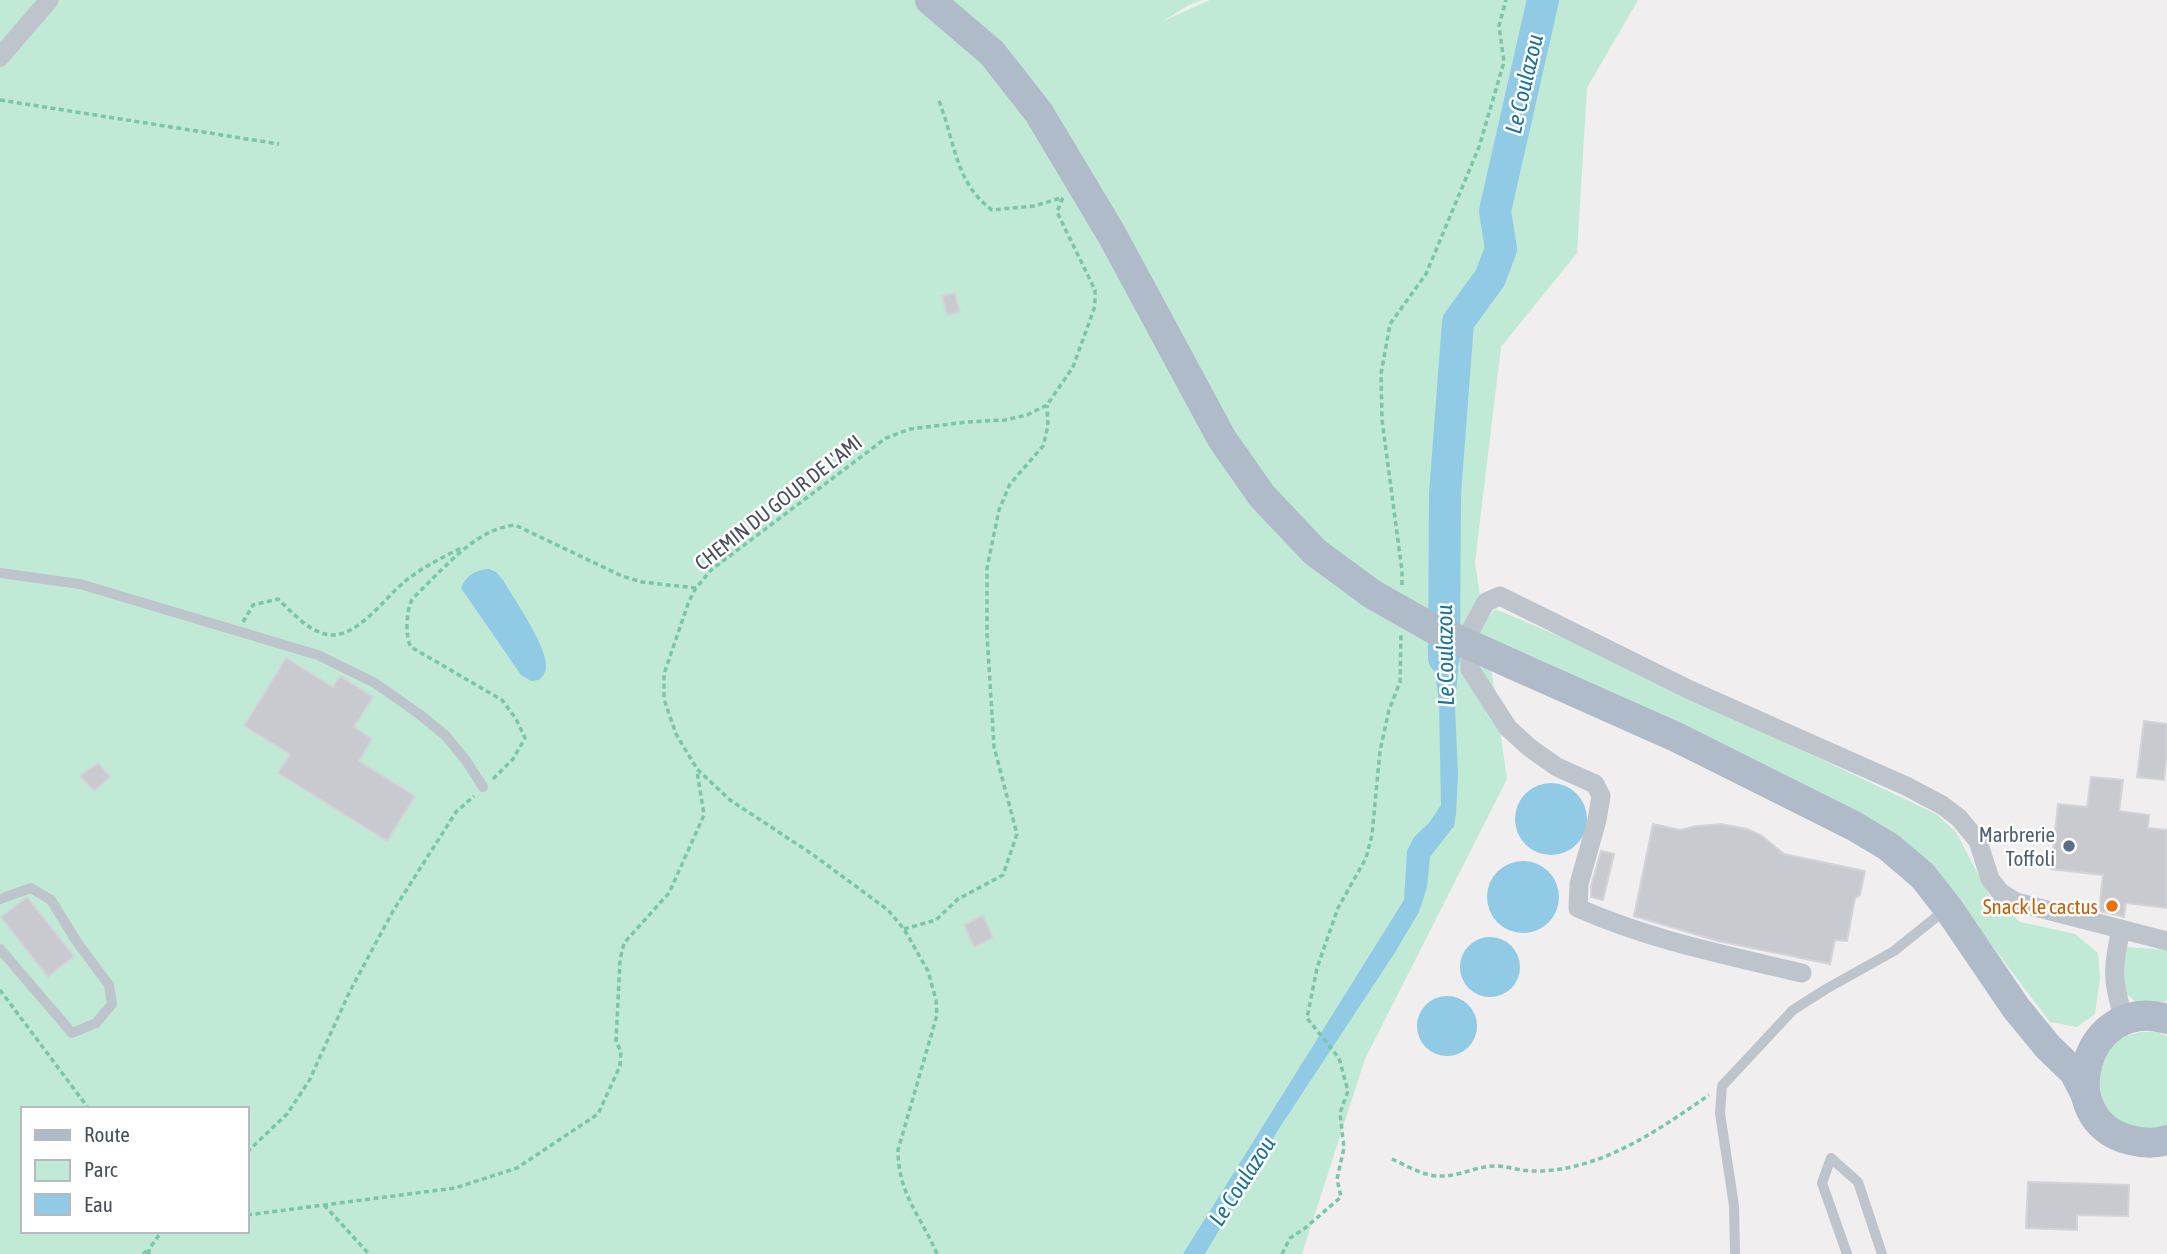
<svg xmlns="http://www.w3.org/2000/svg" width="2167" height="1254" font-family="'Asap Condensed',sans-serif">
<rect width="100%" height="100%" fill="#f0eeee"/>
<g fill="#c0ead5" fill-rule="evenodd">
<path d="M0,0h1202l-13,5 -26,16 47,-21h428l-51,88 -10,165 -76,94 -26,215 9,61 11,-14 104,44 337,161 20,18 33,63 31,27 55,12 23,19 2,25 -5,36 -18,13 -27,-5 -88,-116 -74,-69 -401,-198 20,140 -142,280 -63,195h-1302zM23,1109h224v122h-224z"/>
<path d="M2127,947l40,3v50l-5,4 -20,3 -18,-15 -2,-26z"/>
<path d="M2141,1032h16l10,4v90l-22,5 -32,-13 -10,-13 -5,-33 15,-27 13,-9z"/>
</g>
<g fill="#91cae4">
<path d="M489,569l7,3 7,8c12,21 42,63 43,85 0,7 -2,10 -7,15l-8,1 -10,-6 -60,-87c5,-13 15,-18 28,-19z"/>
<path d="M1432,631l24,13 2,27 -3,35 3,68 -2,40 -2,12 -24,31 -3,30 -8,25 -25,42 -114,173 -75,127h-22l221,-354 3,-49 7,-14 15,-14 12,-18 -2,-104 -7,-48z"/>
<circle cx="1551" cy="819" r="36"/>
<circle cx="1523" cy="897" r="36"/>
<circle cx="1490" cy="967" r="30"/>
<circle cx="1447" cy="1026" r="30"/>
</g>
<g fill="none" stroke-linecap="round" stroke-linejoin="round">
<path stroke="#91cae4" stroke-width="32" d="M1444,658l1,-164 13,-172 32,-44 11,-29 -6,-38 48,-211"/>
</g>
<g fill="#c9cad0" stroke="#d2d4d9" stroke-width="2">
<path d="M955,293l5,19 -13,3 -5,-19z"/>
<path d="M286,658l47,29 7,-11 33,21 -19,30 18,12 -13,22 56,35 -28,45 -109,-68 12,-19 -46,-28z"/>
<path d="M2144,721l23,3v27l-3,29 -27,-3z"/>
<path d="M98,763l12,14 -16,14 -14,-15z"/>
<path d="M2091,777l32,3 -4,31 30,4 -1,13 19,2v78l-41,-5 -2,14 -25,-6 4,-36 -52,-6 7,-65 29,3z"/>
<path d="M1653,824l27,6 17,-4 24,-2 26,5 14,6 23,19 81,17 -5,24 -5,3 -8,43 -12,-1 -5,24 -112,-23 -84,-25z"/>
<path d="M1601,851l13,3 -11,46 -12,-3v-11z"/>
<path d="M27,897l47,59 -26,21 -47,-60z"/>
<path d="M983,915l10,23 -19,9 -10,-22z"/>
<path d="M2028,1182l101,3 -1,31 -51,-1v15l-51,-2z"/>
</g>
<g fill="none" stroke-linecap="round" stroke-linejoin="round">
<g stroke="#7bc5a8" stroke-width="3.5" stroke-dasharray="5 3.5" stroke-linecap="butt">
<path d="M0,100l279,44"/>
<path d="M939,101c16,40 16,82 53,109l42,-4 27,-8"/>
<path d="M1402,585v-14l-20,-151 -1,-46 9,-50 36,-50 53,-127 25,-85 -5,-36 7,-26"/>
<path d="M243,622l10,-17 25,-6c14,13 28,30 47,35 29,8 59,-35 78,-51 18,-15 40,-26 60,-36"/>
<path d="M493,779l20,-20 12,-21 -9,-19 -14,-19 -91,-53c-6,-9 -5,-37 1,-47 5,-7 14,-14 19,-20 25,-24 49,-51 84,-55l107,51 20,6 54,6"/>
<path d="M904,929l32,-9 22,-21 45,-24 14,-41 -23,-87 -7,-113v-66l12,-58 11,-26 33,-38 5,-20 -1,-21"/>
<path d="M0,990l89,119"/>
<path d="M247,1152l40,-38 22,-33 41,-90 43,-80 63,-99 18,-16"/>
<path d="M1392,1159c15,7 33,18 50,17 18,0 35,-10 53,-10 13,0 25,5 38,5 66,1 124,-40 176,-76"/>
<path d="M324,1205l45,49"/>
<path d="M247,1215l208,-27 62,-20 81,-54 22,-48 1,-15 -5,-9 4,-82 4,-17 45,-50 35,-78 -7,-44"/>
<path d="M143,1254l6,-5"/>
<path d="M149,1254v-5l13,-18"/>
<path d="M937,1254c-16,-38 -39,-60 -39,-104l39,-135 -1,-15 -8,-29 -24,-42 -16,-19 -76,-56 -82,-54 -33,-31 -21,-35 -12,-35v-25l25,-73 7,-13 15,-18 175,-132 24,-9 57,-7 38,-2 22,-5 20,-10 26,-38 22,-61v-16l-38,-78 6,-15"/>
<path d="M1282,1254l8,-16 14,-9 37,-32 -4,-18 7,-31 -4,-35 8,-22 -9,-33 -32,-40 10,-50 21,-60 28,-50 6,-23 8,-84 9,-41 11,-28 1,-47"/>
</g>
<g stroke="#bec4cc" stroke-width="10">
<path d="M0,573l80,11 238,71 57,28 44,31 27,22 21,26 16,25"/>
<path d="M0,899l31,-11 20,12 26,42 32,43 3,19 -16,19 -24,10 -72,-84"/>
<path d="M1735,1254l-1,-48 -14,-93 2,-27 71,-76 33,-21 68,-38 51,-41"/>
<path d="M1847,1254l-25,-71 9,-25 27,24 24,72"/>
</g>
<g stroke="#bec4cc" stroke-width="19">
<path d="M0,57l49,-57"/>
<path d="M2121,929c-9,42 -9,50 3,91"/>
<path d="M1802,973c-76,-18 -152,-33 -224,-65l1,-24 18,-64 4,-24 -6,-12 -38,-17 -27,-19 -22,-20 -38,-59v-38l16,-29 14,-6 190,94 216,96 36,19 17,13 19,23 12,38 11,14 15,9 151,39"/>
</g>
<g stroke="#b0bbca" stroke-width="30">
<path d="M930,0l62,53 47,60 73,122 110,204 40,57 53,56 57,42"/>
<path d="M1512,664l164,73 178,89 35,21 34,29 25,32 68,100 32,39 26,25 11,21"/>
<path d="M2167,1019c-82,-25 -117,101 -37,121 12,3 25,4 37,0"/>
</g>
<path stroke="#b0bbca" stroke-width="30" d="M1372,594l60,34 80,36"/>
</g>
<circle fill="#5c6f8a" stroke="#fff" stroke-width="2.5" cx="2069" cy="846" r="7"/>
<circle fill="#e8710a" stroke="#fff" stroke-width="2.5" cx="2112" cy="906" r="7"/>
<g text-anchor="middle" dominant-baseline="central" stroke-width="5" stroke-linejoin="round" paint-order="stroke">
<g font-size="21" fill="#484f5a" stroke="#fff">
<text transform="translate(778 502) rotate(-38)">CHEMIN DU GOUR DE L'AMI</text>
</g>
<g font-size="21" fill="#4e5e75" stroke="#fff" text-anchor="end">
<text x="2055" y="834">Marbrerie<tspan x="2055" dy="24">Toffoli</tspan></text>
</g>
<g font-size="21" fill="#c56008" stroke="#fff" text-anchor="end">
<text x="2098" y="906">Snack le cactus</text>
</g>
<g font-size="23" font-style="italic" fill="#19739b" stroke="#fff">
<text transform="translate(1524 84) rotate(-77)">Le Coulazou</text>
<text transform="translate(1445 655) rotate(-91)">Le Coulazou</text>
<text transform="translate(1242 1181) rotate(-57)">Le Coulazou</text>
</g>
</g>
<rect x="21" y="1107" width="228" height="126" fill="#ffffff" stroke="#b6b9bd" stroke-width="2"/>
<rect x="35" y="1130" width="35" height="10" fill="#b0bbca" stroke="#b6b9bd" stroke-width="2"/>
<text x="84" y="1142" font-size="21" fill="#484f5a">Route</text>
<rect x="35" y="1160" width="35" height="21" fill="#c0ead5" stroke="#b6b9bd" stroke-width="2"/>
<text x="84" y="1177" font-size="21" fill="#484f5a">Parc</text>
<rect x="35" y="1194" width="35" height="21" fill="#91cae4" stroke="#b6b9bd" stroke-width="2"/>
<text x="84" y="1212" font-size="21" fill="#484f5a">Eau</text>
</svg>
